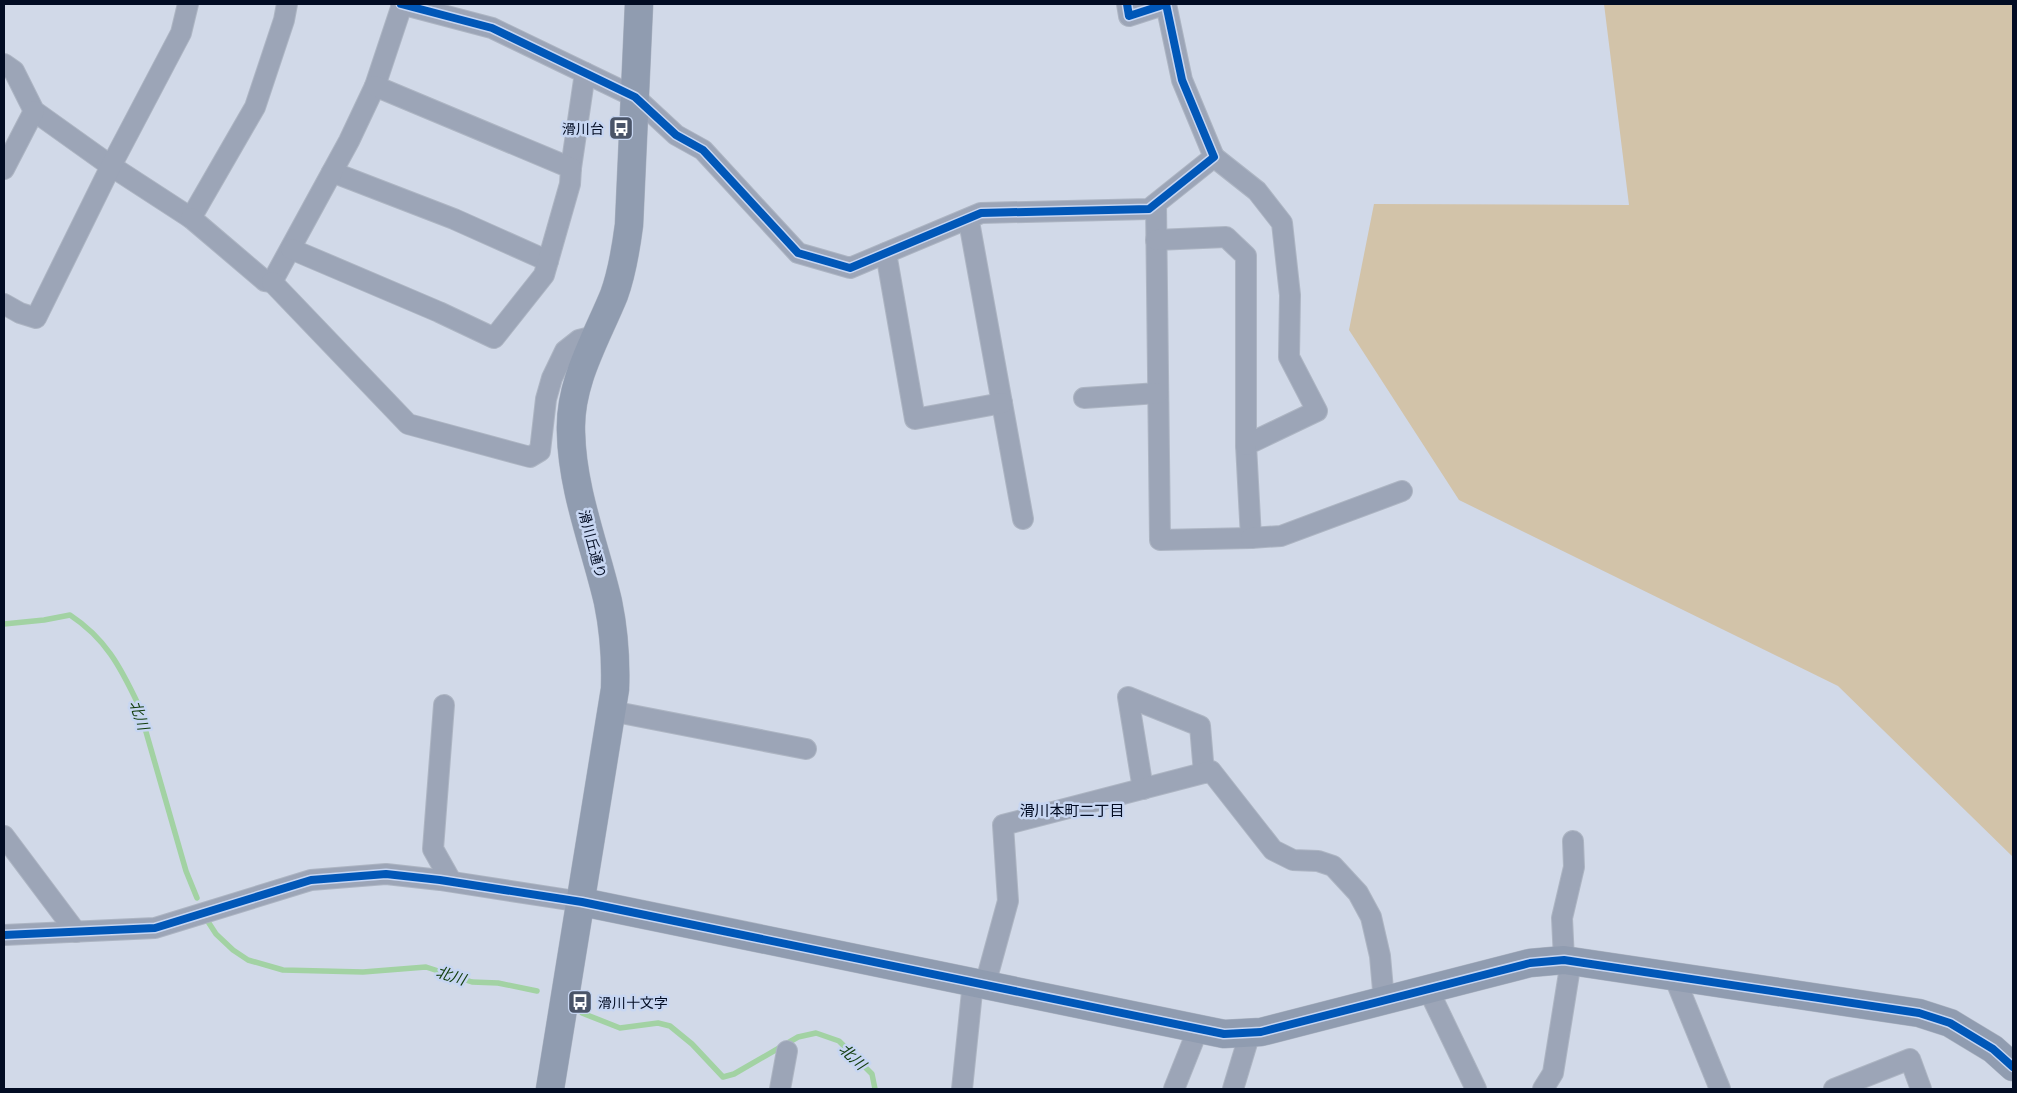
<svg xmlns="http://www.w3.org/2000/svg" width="2017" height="1093" font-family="'PT Serif','Noto Sans JP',serif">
<rect width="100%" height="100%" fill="#d1d9e8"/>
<path fill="#d2c3a9" d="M1604,4h409v853l-175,-171 -379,-186 -110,-170 25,-126 255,1z"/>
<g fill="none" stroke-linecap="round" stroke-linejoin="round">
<g stroke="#a2d2a3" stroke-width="5.5">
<path d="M4,624l40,-4 26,-5c35,23 50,51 68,89l48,167 11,27"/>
<path d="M205,917l11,17 17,16 15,10 35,10 80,2 63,-5 46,15 26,1 39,8"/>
<path d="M582,1013l38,15 38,-5 12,3 22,18 31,33 11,-3 64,-37 18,-4 23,8 33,33 3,15"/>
</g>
<defs>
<g id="street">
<path d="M401,4l91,24 143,69 41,38 27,15 95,103 52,15 131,-55 168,-4 65,-52 -32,-77 -16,-76 -37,12 -2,-12"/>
<path d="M4,64l10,7 20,40 77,55 80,52 64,-111 29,-87 3,-16"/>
<path d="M571,168l14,-95"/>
<path d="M4,169l30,-58"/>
<path d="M332,172l122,47 94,42"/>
<path d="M1156,204l4,336 91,-2 -5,-93 71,-34 -28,-54 1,-62 -8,-72 -25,-32 -43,-34"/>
<path d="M191,218l74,63 7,1 77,-141 26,-55 27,-81"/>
<path d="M970,227l53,292"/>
<path d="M1156,240l70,-3 20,19v189"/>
<path d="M291,249l148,63 55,26 50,-63 26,-91 1,-16 -196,-82"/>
<path d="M886,253l29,166 87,-16"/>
<path d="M272,282l136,142 122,33 10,-6 6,-52 6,-21 13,-27 14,-11 16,-4"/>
<path d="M4,304l16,9 16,5 75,-152 70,-133 7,-29"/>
<path d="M1084,398l74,-5"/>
<path d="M1251,538l30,-2 121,-45"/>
<path d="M444,705l-11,144 18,32"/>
<path d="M611,711l195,38"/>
<path d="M1143,789l-15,-92 72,29 4,47"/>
<path d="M4,836l72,96"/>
<path d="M4,935l151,-7 156,-48 75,-6 54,6 142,22"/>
<path d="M1564,960l-2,-42 12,-51 -1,-26"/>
<path d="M1674,976l46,113"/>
<path d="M985,985l23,-84 -5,-76 208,-54 62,79 20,10 25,1 15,5 25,27 13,24 9,39 4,45"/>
<path d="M1428,989l48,100"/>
<path d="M780,1089l7,-38"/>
<path d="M962,1089l11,-107"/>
<path d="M1174,1089l24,-60"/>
<path d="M1233,1089l17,-56"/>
<path d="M1543,1089l10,-16 18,-112"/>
<path d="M1834,1089l76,-30 11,30"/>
</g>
<g id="secondary">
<path d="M582,902l642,132 37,-2 269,-69 34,-3 355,53 31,10 43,26 20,18"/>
<path d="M550,1089l65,-400c1,-29 -1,-58 -7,-87 -13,-56 -36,-112 -37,-170 -2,-49 25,-93 43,-137 8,-22 12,-47 15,-70l10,-221"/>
</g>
</defs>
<use href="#street" stroke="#adb5c3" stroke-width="22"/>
<use href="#secondary" stroke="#adb5c3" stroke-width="29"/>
<use href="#street" stroke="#9ca5b7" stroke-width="20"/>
<use href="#secondary" stroke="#909cb0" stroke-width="28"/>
<defs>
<g id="cycleway">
<path d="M401,4l91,24 143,69 41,38 27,15 95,103 52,15 131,-55 168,-4 65,-52 -32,-77 -16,-76 -37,12 -2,-12"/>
<path d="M4,935l151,-7 156,-48 75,-6 54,6 142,22 642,132 37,-2 269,-69 34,-3 355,53 31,10 43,26 20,18"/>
</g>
</defs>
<use href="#cycleway" stroke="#c7d6f2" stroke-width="11"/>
<use href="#cycleway" stroke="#0057b8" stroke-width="8"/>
</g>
<defs>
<symbol id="bus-square" viewBox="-11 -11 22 22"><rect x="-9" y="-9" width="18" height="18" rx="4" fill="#4a5468" stroke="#c7d6f2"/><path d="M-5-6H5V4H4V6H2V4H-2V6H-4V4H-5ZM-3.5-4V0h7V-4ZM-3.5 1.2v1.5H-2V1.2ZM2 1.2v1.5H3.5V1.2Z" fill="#fff"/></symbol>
</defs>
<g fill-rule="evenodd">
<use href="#bus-square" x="607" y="114" width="28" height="28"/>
<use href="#bus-square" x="566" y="988" width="28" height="28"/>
</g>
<g text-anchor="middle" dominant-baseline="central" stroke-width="5" stroke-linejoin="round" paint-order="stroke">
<g font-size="14" fill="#020c23" stroke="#c7d6f2" text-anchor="end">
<text x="604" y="128">滑川台</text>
<text x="598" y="1002" text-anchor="start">滑川十文字</text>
</g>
<g font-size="14" fill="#020c23" stroke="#c7d6f2">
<text transform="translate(593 544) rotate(75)">滑川丘通り</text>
</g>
<g font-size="15" font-style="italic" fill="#103c0b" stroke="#c7d6f2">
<text transform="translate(140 715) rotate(71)">北川</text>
<text transform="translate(451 975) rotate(17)">北川</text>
<text transform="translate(853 1056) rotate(43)">北川</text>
</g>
<g font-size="15" fill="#020c23" stroke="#c7d6f2">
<text x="1072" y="810">滑川本町二丁目</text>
</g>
</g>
<rect width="2017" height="1093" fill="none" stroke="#020c23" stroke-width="10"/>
</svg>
